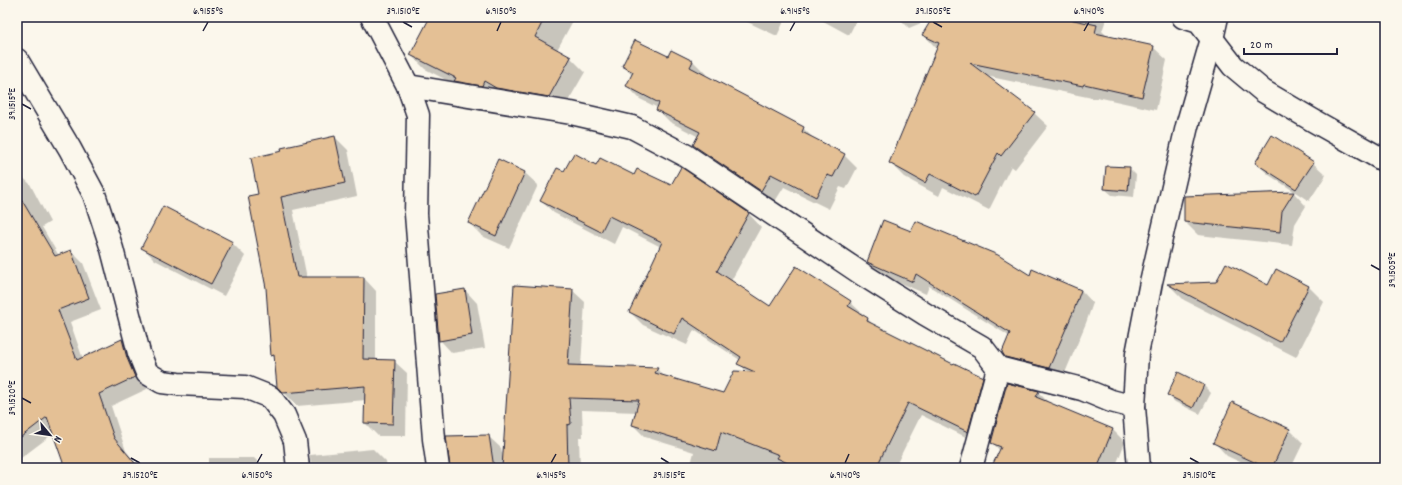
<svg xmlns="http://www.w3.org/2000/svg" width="1402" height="485" font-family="Dekko,sans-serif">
<rect width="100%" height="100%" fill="#fbf7ec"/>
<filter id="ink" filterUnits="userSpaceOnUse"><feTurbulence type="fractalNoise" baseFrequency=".025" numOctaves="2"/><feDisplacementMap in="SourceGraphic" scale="8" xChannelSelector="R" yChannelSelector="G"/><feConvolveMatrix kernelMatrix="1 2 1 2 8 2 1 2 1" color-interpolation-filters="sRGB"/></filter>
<g filter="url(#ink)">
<g fill="#0003">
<path d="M431,17h144l-18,33 14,8 14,14 -22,38 -101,-22 -37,-19 -14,-14z"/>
<path d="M737,17h49l-9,19z"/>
<path d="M816,17h42l-9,18z"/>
<path d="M898,17h209l-5,14 6,6 45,10 14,13 -11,50 -59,-13v2l-111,-23 48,37 14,13 -33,43 -4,-3 -22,44 -46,-23 -4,9 -35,-19 -14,-14 47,-114 -13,-14 9,-17 -24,10z"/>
<path d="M668,58l25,3 13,13 -2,2 99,52 13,13 28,14 13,13 -11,21 -6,-2 -11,22 -45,-22 -10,16 -67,-45 -13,-13 5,-8 -29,-15 -13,-13 1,-1 -18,-9 -13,-13 5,-11 -9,-9z"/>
<path d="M335,137l13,13 9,46 -64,14 14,68h57l12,13v69l18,1 13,12 -1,63h-28l-13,-13 1,-23 -69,6 -19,-20 -3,-28 -3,-3 -13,-161 24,-42z"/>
<path d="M498,161l27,12 13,12 -29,63 -27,-12 -13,-13z"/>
<path d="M1256,163h57l13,12 -17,26 -40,-26z"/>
<path d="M596,166l75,20 10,-17 68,45 12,13 -30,54 40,26 79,-5 13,12 -1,2 6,3 7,8 79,39 28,12 13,12 -15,54 -59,-29 -24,48 11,5h-122l-11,-5 -2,5h-83l4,-16 -49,-15 -12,-12 4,-13 -55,-2 1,27h-4l1,31h-129l37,-32 13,12 2,11 69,-169 13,12 -4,64 76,3 7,7 60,18 24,-21 -9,-10 1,-3 -46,-30 -7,15 -44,-20 -13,-13 31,-65 -39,-20 -8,17 -60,-31 -13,-12 24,-29z"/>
<path d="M1129,168l7,7 -2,22 -22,-2 -7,-6z"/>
<path d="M17,172l13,12 20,38 -8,5 17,29 12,-5 12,12 18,47 -31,12 13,37 39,-19 12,12 5,19 8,18 -36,17 15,45 14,17h-74l-12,-35 -37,28z"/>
<path d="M1294,193l12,13 -11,18 -3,21 -94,-10 -13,-13v-25z"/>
<path d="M232,243l13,13 -21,40 -69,-36 -13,-13z"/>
<path d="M868,262l163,15 50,13 12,13 -7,20 -24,57 -43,-10 -13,-14 3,-20 -80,-50 -3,8 -45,-19z"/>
<path d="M1217,283l51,4 40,-1 16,16 -28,55 -112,-57 -15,-15z"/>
<path d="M465,290l12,13 8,45 -33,5 -12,-13z"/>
<path d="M1178,373l26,13 7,7 -11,21 -25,-12 -7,-7z"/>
<path d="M1038,392l12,12 63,26 12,12 -10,26h-123l8,-17 -8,-9z"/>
<path d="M1232,404l58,26 13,13 -12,25h-38l-26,-12 -12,-13z"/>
<path d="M373,449l13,13 1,6h-76l-1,-13z"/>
<path d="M209,458h45l10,10h-55z"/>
</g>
<g fill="#e4c095" stroke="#22223b">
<path d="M430,17h115l-10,20 36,20 -22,40 -53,-9 -12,-7 -2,5 -28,-5 2,-3 -46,-23z"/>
<path d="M933,17h127l37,8 -2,8 59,13 -12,51 -58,-13 -1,2 -113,-23 65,49 -34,44 -3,-3 -23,44 -45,-23 -5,9 -36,-20 50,-120 -17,-8z"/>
<path d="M635,40l33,16 3,-6 22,11 -3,6 114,60 -2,5 43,22 -12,23 -6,-2 -11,22 -45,-23 -10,17 -68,-46 7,-13 -44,-22 3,-7 -33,-17 7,-14 -11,-6z"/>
<path d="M1272,135l42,27 -18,27 -41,-26z"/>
<path d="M335,136l10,47 -64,14 16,80h67l-1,82 32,1 -2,64 -29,-1 1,-37 -82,7 -6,-6 -3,-32 -3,1 -5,-68 -18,-92 10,-2 -7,-36 31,-7 -1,-3z"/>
<path d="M574,153l22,12 4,-7 34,17 3,-6 34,16 10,-18 68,46 -32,58 53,35 26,-40 55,35 -3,5 20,12 -1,3 86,43 1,-1 29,14 -15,55 -60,-29 -32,65h-78l-21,-10 2,-3 -58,-23 -5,19 -84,-26 7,-25 -70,-2 2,26 -4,1 1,43h-66l12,-183 59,4 -5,76 90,3 -3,5 68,20 11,-22 21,1 -18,-8 4,-7 -59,-39 -8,16 -45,-22 33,-70 -53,-26 -8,16 -61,-31 17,-33 7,3z"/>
<path d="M498,159l27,13 -29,64 -28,-13z"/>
<path d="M1106,166l24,1 -2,24 -24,-2z"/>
<path d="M17,192l38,64 16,-6 18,48 -31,12 19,50 45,-21 5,19 8,19 -36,17 15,44 25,30h-74l-18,-51 -30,23z"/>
<path d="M1294,192l-12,19 -2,21 -96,-10v-26z"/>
<path d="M163,206l70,36 -22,42 -70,-36z"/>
<path d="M883,220l28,11 5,-10 82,34 32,20 2,-6 49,21 -7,20 -25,58 -44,-11 -3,-5 8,-19 -94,-59 -3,8 -46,-20z"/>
<path d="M1226,263l42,22 8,-16 33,17 -29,56 -113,-58 49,-2z"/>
<path d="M465,289l7,46 -33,6 -4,-47z"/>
<path d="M1178,372l26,13 -11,23 -26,-13z"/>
<path d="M1007,383l32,8 -3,6 77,32 -16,39h-106l10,-21 -10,-4z"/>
<path d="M1232,402l58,27 -18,39h-5l-54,-25z"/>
<path d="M489,435l5,33h-44l-4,-32z"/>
</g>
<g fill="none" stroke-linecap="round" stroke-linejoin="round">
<defs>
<g id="street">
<path d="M372,17l36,69 10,29 -2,99 18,225 4,29"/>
<path d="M1183,17l16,5 34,44 30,25 51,30 71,40"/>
<path d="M17,60l53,89 24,45 18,55 27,104 8,20 15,9 16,2 67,3 25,10 14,18 11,26 3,27"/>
<path d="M408,86l163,27 61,14 53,28 180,121 60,38 57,33 16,21 84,21 29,12 23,6"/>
<path d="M971,468l27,-100"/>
<path d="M1139,468l-5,-61 3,-53 14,-72 36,-156 25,-87 5,-22"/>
</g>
</defs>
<use href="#street" stroke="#22223b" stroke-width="25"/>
<use href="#street" stroke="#fbf7ec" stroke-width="22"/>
</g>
</g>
<path fill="none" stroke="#22223b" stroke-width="1.5" d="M403,22l9,5M933,22l9,5M203,31l5,-9M497,31l4,-9M790,31l5,-9M1084,31l5,-9M22,104l9,5M1371,265l9,5M22,398l9,5M131,458l9,5M661,458l8,5M1190,458l9,5M257,463l5,-9M551,463l5,-9M845,463l4,-9"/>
<rect width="1402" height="485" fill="none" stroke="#fbf7ec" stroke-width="44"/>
<g transform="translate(50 435) rotate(119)" stroke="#fbf7ec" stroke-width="3" paint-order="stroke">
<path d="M0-3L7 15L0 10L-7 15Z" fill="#22223b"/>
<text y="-6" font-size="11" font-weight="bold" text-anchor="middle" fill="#22223b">N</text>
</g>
<path d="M1244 48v6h93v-6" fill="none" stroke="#22223b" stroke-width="2"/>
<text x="1250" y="48" font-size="12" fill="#22223b" stroke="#fbf7ec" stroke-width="3" paint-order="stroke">20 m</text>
<rect x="22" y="22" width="1358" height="441" fill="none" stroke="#22223b" stroke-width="1.5"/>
<g font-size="10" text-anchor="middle" fill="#22223b">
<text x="208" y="14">6.9155°S</text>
<text x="403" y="14">39.1510°E</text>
<text x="501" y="14">6.9150°S</text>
<text x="795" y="14">6.9145°S</text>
<text x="933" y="14">39.1505°E</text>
<text x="1089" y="14">6.9140°S</text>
<text transform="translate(11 104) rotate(-90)" y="4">39.1515°E</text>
<text transform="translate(1391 270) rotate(-90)" y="4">39.1505°E</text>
<text transform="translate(11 398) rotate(-90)" y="4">39.1520°E</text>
<text x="140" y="478">39.1520°E</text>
<text x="257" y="478">6.9150°S</text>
<text x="551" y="478">6.9145°S</text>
<text x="669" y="478">39.1515°E</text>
<text x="845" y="478">6.9140°S</text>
<text x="1199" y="478">39.1510°E</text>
</g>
</svg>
